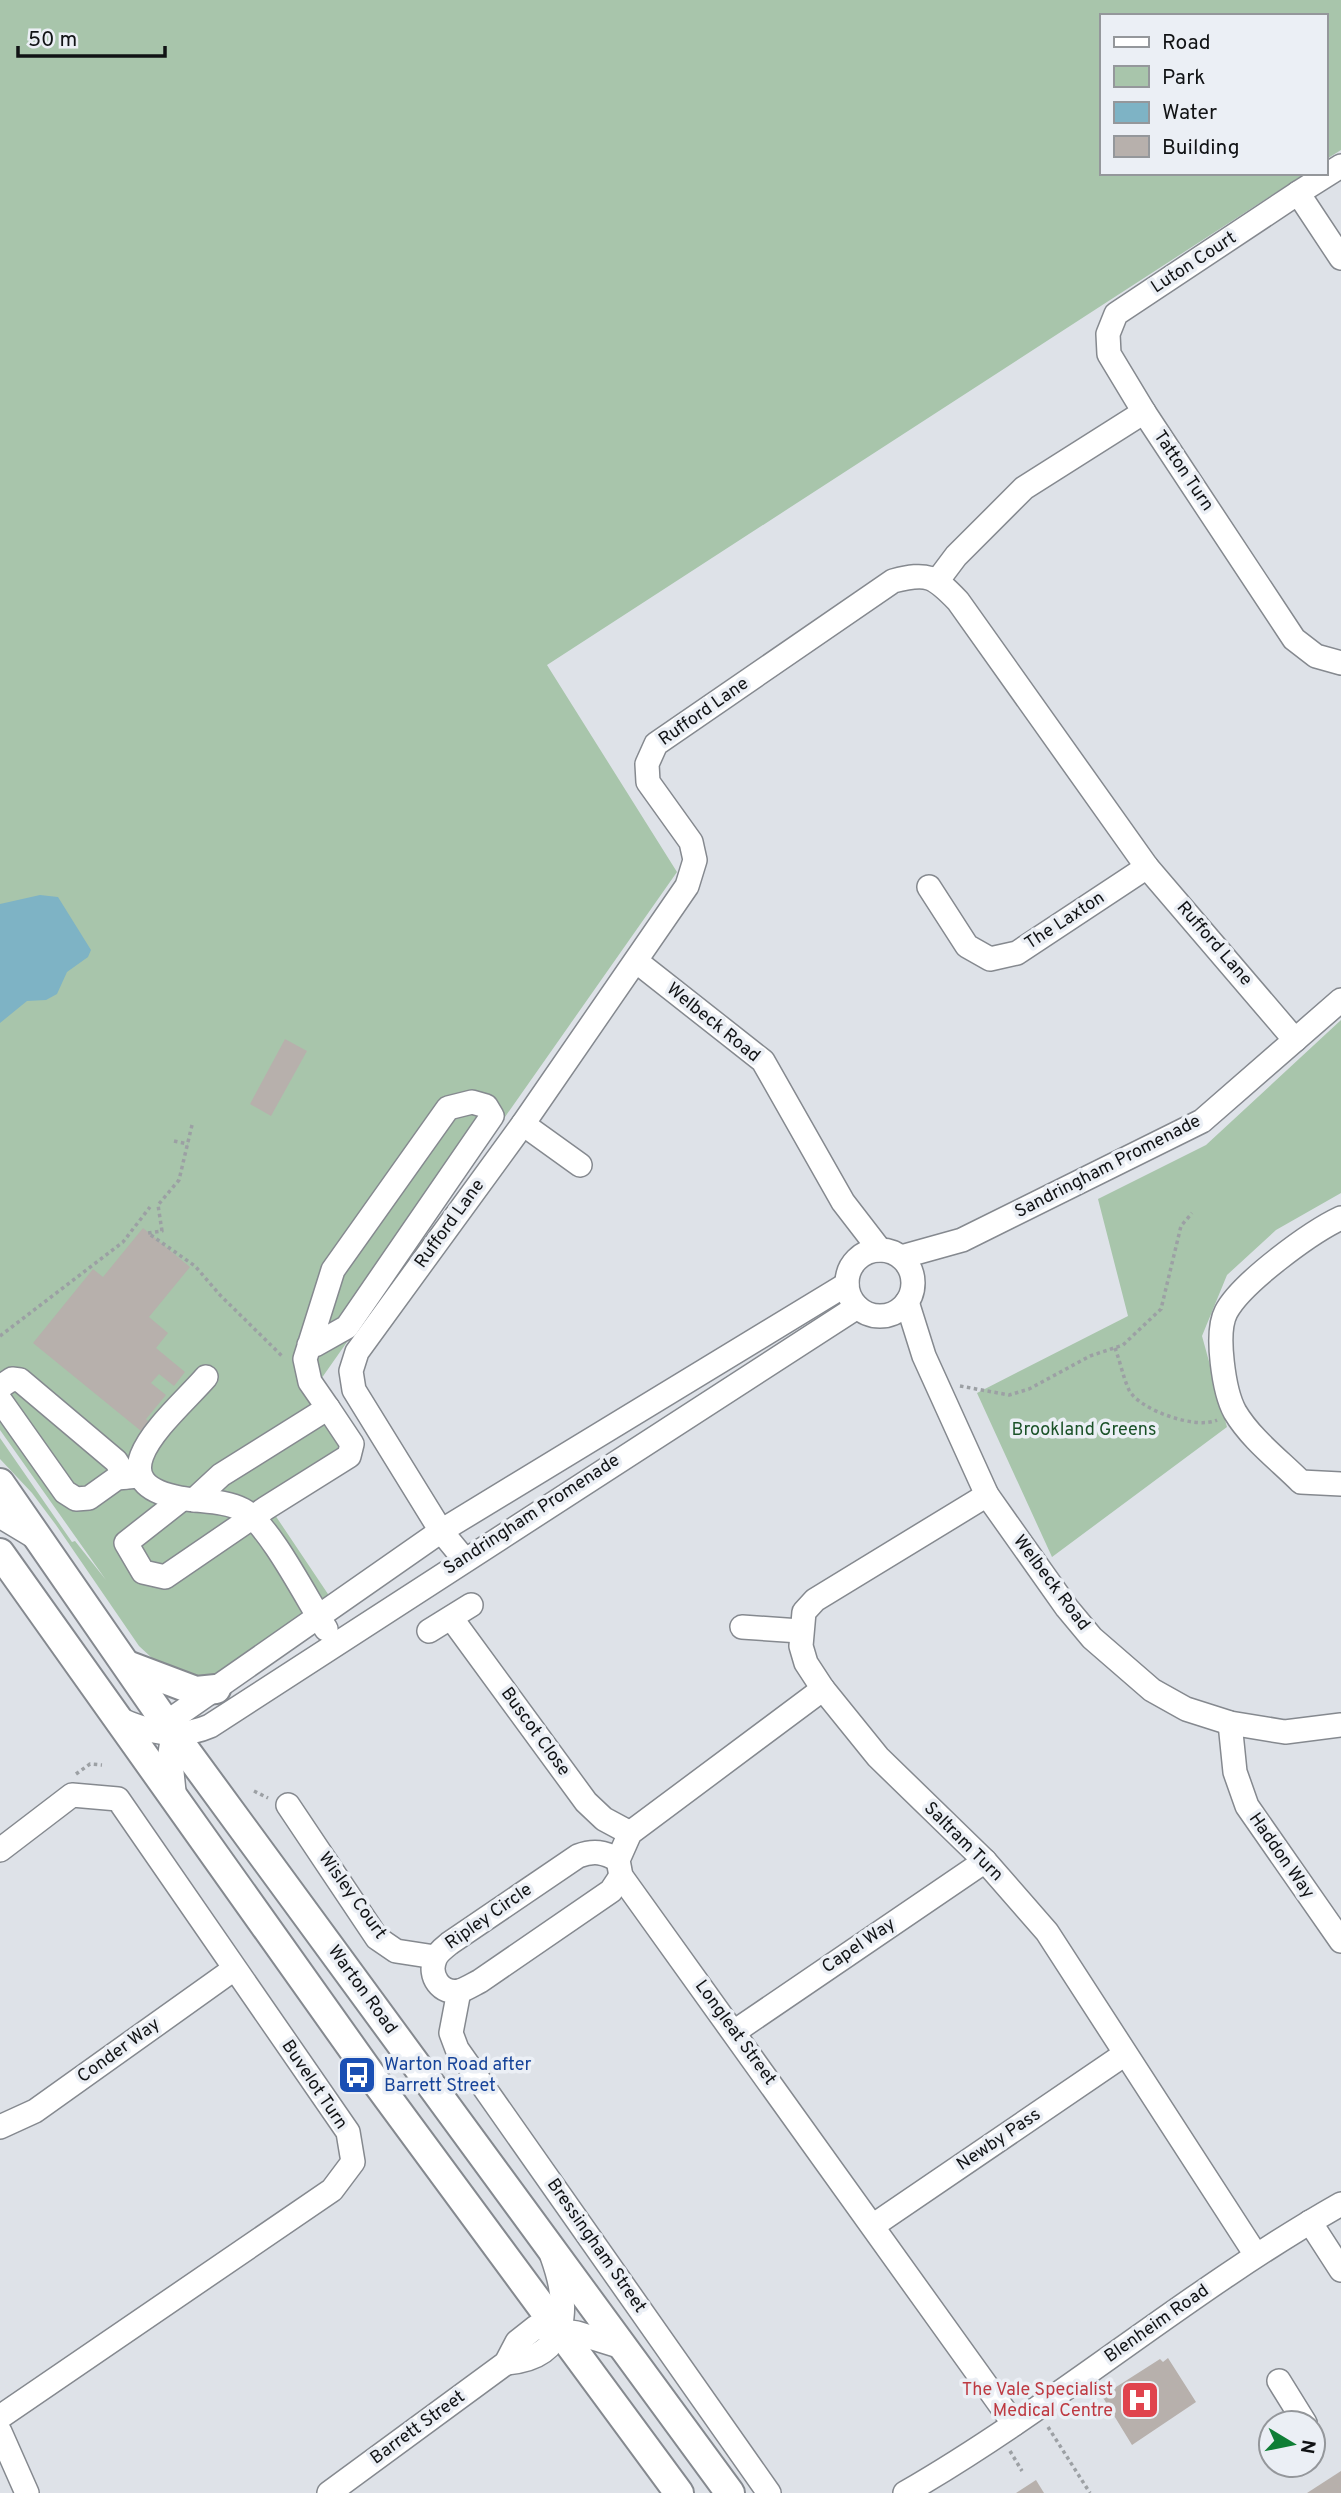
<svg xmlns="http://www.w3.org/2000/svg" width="1341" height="2493" font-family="Overpass,sans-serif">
<rect width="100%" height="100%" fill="#dee2e8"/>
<g fill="#a8c5ab">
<path d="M0,0h1341v150l-16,10v-144h-224v157h205l-759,492 130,207 -370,527 48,57 -80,59 57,85 -125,80 -42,-10 -26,-24 -83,-121 -24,-32 -32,-34v-21l72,104 3,-1 31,39 -106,-150z"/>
<path d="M1341,1020v173l-65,37 -49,45 -25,61 25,91 -175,130 -75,-164 151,-77 -30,-117 108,-54z"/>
</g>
<path fill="#7eb3c5" d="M40,895l18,2 33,53 -3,7 -21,15 -10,22 -11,6 -19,1 -27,22v-119z"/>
<g fill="#b7b0ac">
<path d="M285,1039l22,12 -36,65 -21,-12z"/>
<path d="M143,1228l47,39 -41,50 19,16 -12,15 29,24 -11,14 -15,-12 -8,9 15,12 -20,24 3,3 -8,9 -108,-88 60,-74 10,8z"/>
<path d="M1168,2358l28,44 -64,43 -30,-49 58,-37 3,3z"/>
<path d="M1341,2471v22h-34z"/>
<path d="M1036,2480l8,13h-28z"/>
</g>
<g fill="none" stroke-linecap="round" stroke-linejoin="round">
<defs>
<g id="minor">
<path d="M1298,193l43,-27"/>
<path d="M1341,258l-43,-65 -182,121 -8,20 1,20 35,58 150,227 22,17 25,7"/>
<path d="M938,580l18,-24 68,-68 120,-76"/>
<path d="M929,887l38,59 23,13 27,-6 130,-86"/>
<path d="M636,961l127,100 80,141 37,48"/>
<path d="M523,1124l57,41"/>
<path d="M1341,1218c-30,14 -100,65 -115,94 -11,21 -2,80 9,100 16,27 44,48 66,70l40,2"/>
<circle cx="880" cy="1283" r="33"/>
<path d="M901,1257l61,-17 240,-119 139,-121"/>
<path d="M907,1302l17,54 63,139 80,113 25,30 60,52 34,19 44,14 55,9 56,-7"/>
<path d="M309,1345h6l32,-18 145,-211 -6,-10 -14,-4 -24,6 -115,162 -28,89 5,23 18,26"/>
<path d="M206,1377c-31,36 -117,104 -26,121 21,4 44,2 63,12 26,14 65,91 83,119"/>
<path d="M0,1387l12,-8 8,1 96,81 10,16"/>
<path d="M0,1400l65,92 11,7 13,-1 28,-20 21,-2"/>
<path d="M987,1495l-172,105 -11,12 -3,34 5,17 17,26 55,68 107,104 62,71 209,323"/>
<path d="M182,1499l-56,44 17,29 22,5 101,-69 83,-52 3,-12 -24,-36 -107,67 -27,25"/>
<path d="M0,1516l33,20"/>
<path d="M464,1559l-23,-28 -87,-141 -3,-19 6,-19 166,-228 164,-238 8,-26 -4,-18 -43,-60 -1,-18 9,-20 237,-163c35,-9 41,-5 65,20l189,266 148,173"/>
<path d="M452,1619l134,183 18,17 26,14"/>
<path d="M742,1627l58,4"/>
<path d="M429,1631l42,-26"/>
<path d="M823,1689l-193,144 -12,27 3,16 393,548"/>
<path d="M117,1718c30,14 61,22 93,8l647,-419"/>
<path d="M1230,1723l5,49 12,34 94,135"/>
<path d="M175,1801l-5,-48 6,-37 265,-185 406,-247"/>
<path d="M288,1805l89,133 19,13 39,6"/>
<path d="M0,1850l72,-55 46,4 230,333 5,30 -21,28 -332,227"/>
<path d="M618,1860c-14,-8 -24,-10 -40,-4l-128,87c-5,4 -13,10 -15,16 -7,17 6,36 25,32 6,-2 14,-7 20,-10l131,-90 10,-15"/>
<path d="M459,1991l-8,42 6,16 312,444"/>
<path d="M734,2032l251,-171"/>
<path d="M0,2127l35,-16 199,-142"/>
<path d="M1310,2222l31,48"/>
<path d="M874,2225l251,-171"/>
<path d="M506,2363c65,-5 64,-57 46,-107"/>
<path d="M1279,2381l26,42"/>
<path d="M0,2432l27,61"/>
<path d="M329,2493l177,-130 11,-21 19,-15 41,6 45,14"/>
<path d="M905,2493c151,-87 284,-203 436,-289"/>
</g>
<g id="major">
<path d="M0,1483l173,250 557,760"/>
<path d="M0,1553l379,533 300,407"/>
<path d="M127,1665l69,26 20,-2"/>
</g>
</defs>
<use href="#minor" stroke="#85898f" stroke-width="26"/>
<use href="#major" stroke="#85898f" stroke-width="32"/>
<g stroke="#9ca0a4" stroke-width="3.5" stroke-dasharray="3.5 3.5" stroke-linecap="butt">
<path d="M192,1125l-13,55 -21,25 4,26 -14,2 47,33 25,29 63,62"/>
<path d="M174,1141l14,3"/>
<path d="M0,1336l123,-94 27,-35"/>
<path d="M1115,1348c5,13 8,29 14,42 10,20 68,40 88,30"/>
<path d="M960,1386l49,9 20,-6 61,-33 33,-11 38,-36 20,-83 11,-13"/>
<path d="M76,1774l14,-10 12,1"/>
<path d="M254,1791l14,7"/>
<path d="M1048,2427l42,66"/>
<path d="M1010,2451l12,20"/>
</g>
<use href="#minor" stroke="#fff" stroke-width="23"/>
<use href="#major" stroke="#fff" stroke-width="28"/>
</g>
<defs>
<symbol id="bus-square" viewBox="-11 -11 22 22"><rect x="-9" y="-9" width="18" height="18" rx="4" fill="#1a4fb4" stroke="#ebeff5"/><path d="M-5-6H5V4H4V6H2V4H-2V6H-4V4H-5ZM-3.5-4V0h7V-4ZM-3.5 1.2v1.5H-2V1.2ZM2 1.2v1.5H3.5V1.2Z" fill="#fff"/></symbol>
<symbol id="hospital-square" viewBox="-11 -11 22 22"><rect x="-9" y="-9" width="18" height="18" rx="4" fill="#e0444e" stroke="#ebeff5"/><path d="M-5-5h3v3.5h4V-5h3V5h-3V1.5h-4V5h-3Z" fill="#fff"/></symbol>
</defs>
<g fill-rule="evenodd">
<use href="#bus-square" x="335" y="2053" width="44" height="44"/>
<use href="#hospital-square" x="1118" y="2378" width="44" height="44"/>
</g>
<g text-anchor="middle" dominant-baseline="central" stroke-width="7" stroke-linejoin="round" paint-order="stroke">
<g font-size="18" fill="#111315" stroke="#ebeff5">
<text transform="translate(1194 263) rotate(-33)">Luton Court</text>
<text transform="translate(1183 471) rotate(56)">Tatton Turn</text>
<text transform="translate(704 712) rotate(-35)">Rufford Lane</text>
<text transform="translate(1065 921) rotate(-33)">The Laxton</text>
<text transform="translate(1214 944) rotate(49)">Rufford Lane</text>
<text transform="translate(713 1023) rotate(39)">Welbeck Road</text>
<text transform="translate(1108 1167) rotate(-27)">Sandringham Promenade</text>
<text transform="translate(450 1224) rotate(-54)">Rufford Lane</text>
<text transform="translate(532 1515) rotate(-33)">Sandringham Promenade</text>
<text transform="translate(1051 1583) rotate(53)">Welbeck Road</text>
<text transform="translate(535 1732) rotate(54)">Buscot Close</text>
<text transform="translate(963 1842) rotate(45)">Saltram Turn</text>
<text transform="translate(1281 1856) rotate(55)">Haddon Way</text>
<text transform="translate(352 1896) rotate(54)">Wisley Court</text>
<text transform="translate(489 1917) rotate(-35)">Ripley Circle</text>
<text transform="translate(859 1946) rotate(-34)">Capel Way</text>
<text transform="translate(362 1990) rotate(54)">Warton Road</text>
<text transform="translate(735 2033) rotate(54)">Longleat Street</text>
<text transform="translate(119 2051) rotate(-36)">Conder Way</text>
<text transform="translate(314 2085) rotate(56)">Buvelot Turn</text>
<text transform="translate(999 2140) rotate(-34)">Newby Pass</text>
<text transform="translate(596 2246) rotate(55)">Bressingham Street</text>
<text transform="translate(1157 2324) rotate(-35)">Blenheim Road</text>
<text transform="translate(418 2428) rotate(-36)">Barrett Street</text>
</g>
<g font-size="18" fill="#1b5228" stroke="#ebeff5">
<text x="1084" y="1430">Brookland Greens</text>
</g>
<g font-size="18" fill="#164399" stroke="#ebeff5" text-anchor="start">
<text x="384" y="2065">Warton Road after<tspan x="384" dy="21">Barrett Street</tspan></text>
</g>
<g font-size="18" fill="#be3a42" stroke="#ebeff5" text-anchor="end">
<text x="1113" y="2390">The Vale Specialist<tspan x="1113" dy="21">Medical Centre</tspan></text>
</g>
</g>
<rect x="1100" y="14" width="228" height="161" fill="#ebeff5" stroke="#94979b" stroke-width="2"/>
<rect x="1114" y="37" width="35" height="10" fill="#ffffff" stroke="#94979b" stroke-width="2"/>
<text x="1162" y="49" font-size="21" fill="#111315">Road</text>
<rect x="1114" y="66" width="35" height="21" fill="#a8c5ab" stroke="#94979b" stroke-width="2"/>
<text x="1162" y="84" font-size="21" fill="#111315">Park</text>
<rect x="1114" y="102" width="35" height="21" fill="#7eb3c5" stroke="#94979b" stroke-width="2"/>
<text x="1162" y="119" font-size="21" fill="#111315">Water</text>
<rect x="1114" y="136" width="35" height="21" fill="#b7b0ac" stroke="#94979b" stroke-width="2"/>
<text x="1162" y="154" font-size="21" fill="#111315">Building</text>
<g transform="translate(1292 2444) rotate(100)"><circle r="33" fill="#ebeff5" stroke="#94979b" stroke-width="2"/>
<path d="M0-5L12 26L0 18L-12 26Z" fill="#0e7e35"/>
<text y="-10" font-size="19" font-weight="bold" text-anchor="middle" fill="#111315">N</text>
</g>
<path d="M18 46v10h147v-10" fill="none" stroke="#111315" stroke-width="3.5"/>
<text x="28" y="46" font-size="21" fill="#111315" stroke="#ebeff5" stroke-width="5" paint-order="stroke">50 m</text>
</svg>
